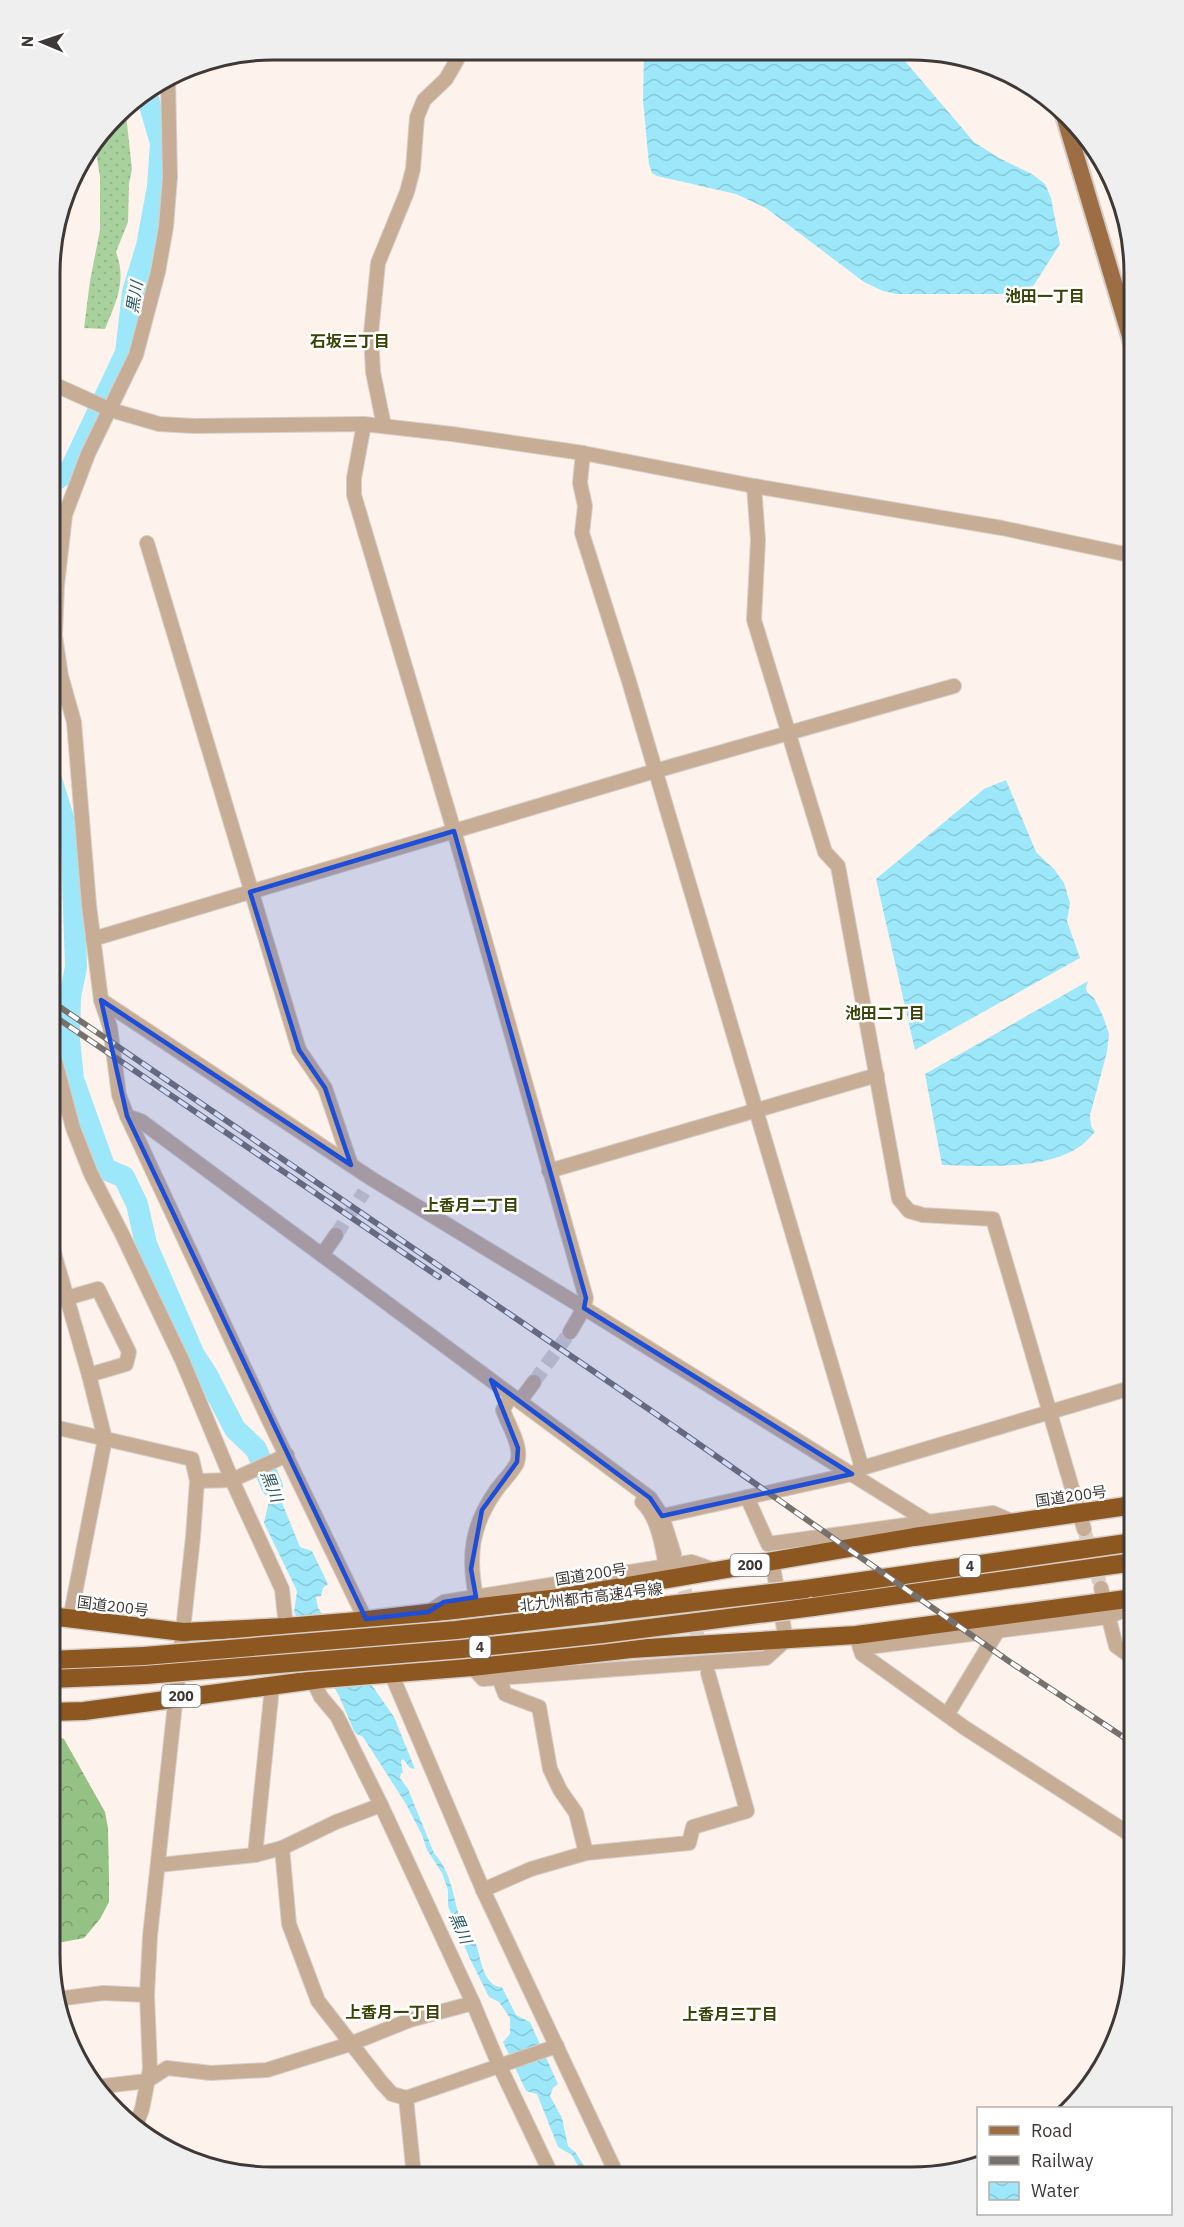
<svg xmlns="http://www.w3.org/2000/svg" width="1184" height="2227" font-family="'IBM Plex Sans','Noto Sans JP',sans-serif">
<defs>
<pattern id="grass-dots" width="8" height="8" patternUnits="userSpaceOnUse" patternTransform="scale(1.5)"><rect width="8" height="8" fill="#a9d19d"/><path d="M2 2h.1M6 6h.1" fill="none" stroke="#92b488" stroke-width="1.8" stroke-linecap="round"/></pattern>
<pattern id="forest-crowns" width="20" height="18" patternUnits="userSpaceOnUse" patternTransform="scale(1.5)"><rect width="20" height="18" fill="#93c284"/><path d="M2 6a3 3 0 1 1 6 0M12 15a3 3 0 1 1 6 0" fill="none" stroke="#799f6d"/></pattern>
<pattern id="water-waves" width="16" height="10" patternUnits="userSpaceOnUse" patternTransform="scale(1.5)"><rect width="16" height="10" fill="#9ce8fa"/><path d="M0 5q4-4 8 0t8 0" fill="none" stroke="#87c8d7"/></pattern>
</defs>
<rect width="100%" height="100%" fill="#fdf3ec"/>
<path fill="url(#grass-dots)" d="M125,106l7,63 -3,15 -1,38 -12,30c11,29 0,50 -11,77l-21,-1 6,-47 10,-51v-53l-5,-33z"/>
<path fill="url(#forest-crowns)" d="M50,1733l14,6 41,73 3,16 1,51v23l-9,17 -16,19 -21,4 -13,-2z"/>
<g fill="url(#water-waves)">
<path d="M644,52l254,1 76,89 25,16 33,16 13,10 6,14 9,46 -26,41 -9,6 -14,3h-114l-14,-3 -19,-9 -98,-74 -30,-14 -79,-18 -5,-3 -3,-9 -6,-64z"/>
<path d="M1006,780l30,72 18,17 10,14 6,20 -3,18 13,37 -165,92 -39,-171 108,-90z"/>
<path d="M1088,981l-2,7 1,4 7,6 9,18 6,18 -2,18 -17,63 1,11 4,6c-4,4 -9,10 -13,13 -36,26 -98,21 -140,20l-17,-91z"/>
<path d="M268,1468l32,79 12,4 16,33 -5,4 -2,8 -5,1 2,11 76,109 21,52 -5,-1 -7,-9 -2,2 2,12h-2l-1,5 8,11 26,64c19,21 19,47 28,72 3,8 13,14 15,22 4,13 7,40 25,40l14,28 14,7 28,62 -5,4 -3,8 12,22 6,28 8,7 11,18v6h-5v-4l-10,-18 -14,-8 -21,-53 -11,-3 -23,-49 7,-8v-16l-11,-16 -10,-5 -20,-40 -21,-51v-16l-6,-17 -15,-23 -5,-15 -16,-31 -43,-67 -8,-4 -16,-37 -45,-84 3,-21 -33,-68 7,-31 -8,-22z"/>
</g>
<g fill="none" stroke-linecap="round" stroke-linejoin="round">
<g stroke="#9ce8fa" stroke-width="22">
<path d="M51,483l20,-14 55,-116 7,-61 14,-46 11,-59 3,-44 -15,-51"/>
<path d="M51,779l21,68 4,120 -6,30 -1,42 4,40 32,90 19,8 13,27 9,40 48,111 13,20 28,54 21,20 16,37"/>
</g>
<g stroke="#d7cec8" stroke-width="14" stroke-dasharray="14 7" stroke-linecap="butt">
<path d="M336,1235l28,-43"/>
<path d="M534,1382l36,-50"/>
<path d="M1084,1529l17,59"/>
<path d="M679,1570l29,103"/>
</g>
<defs>
<g id="minor">
<path d="M168,79l2,98 -4,50 -8,45 -22,83 -48,99 -23,61 -8,70 -2,51 6,40 13,46 15,183 12,95 9,27 9,68 8,21 139,298 103,213"/>
<path d="M51,383l60,27 48,14 35,2 170,-2 88,10 131,19 171,33 248,42 132,28"/>
<path d="M364,424l-10,54v17l100,336 132,467 -2,10 -14,24"/>
<path d="M384,426l-11,-54 -2,-38 7,-71 29,-71 6,-23 4,-52 7,-17 22,-21 11,-19 2,-9"/>
<path d="M583,453l-3,30 5,23 -3,27 46,145 234,790"/>
<path d="M754,486l4,54 -4,80 71,232 13,14 61,333 10,12 14,4 70,4 91,310"/>
<path d="M147,543l152,507 26,38 26,77"/>
<path d="M93,939l562,-168 299,-85"/>
<path d="M101,1000l271,179 212,129 343,213"/>
<path d="M50,1042l23,86 18,46 31,60 60,126 50,120 50,109 4,38 35,70 16,19 44,89 92,198 26,62 53,111"/>
<path d="M127,1116l14,5 509,377 12,18 12,38"/>
<path d="M549,1171l328,-96"/>
<path d="M50,1239l39,136 16,64 -35,180"/>
<path d="M322,1255l14,-20"/>
<path d="M67,1298l31,-9 31,63 -3,12 -37,11"/>
<path d="M520,1401l14,-19"/>
<path d="M50,1426l142,33 5,22 -4,56 -43,399 -3,59 3,74 -8,40 -7,19"/>
<path d="M197,1481l35,-1 55,-25"/>
<path d="M747,1497l21,47 225,-31 23,10"/>
<path d="M642,1502c16,15 20,43 24,64"/>
<path d="M662,1516l190,-42 10,-6 272,-81"/>
<path d="M1101,1588l15,58 18,13"/>
<path d="M476,1597c-8,-40 -5,-70 19,-105 6,-9 17,-19 22,-29 6,-16 -9,-38 -14,-53l8,-15"/>
<path d="M430,1611l14,-9 248,-40 23,8"/>
<path d="M856,1635l6,19 103,74 169,109"/>
<path d="M860,1648l248,-31 26,-11"/>
<path d="M388,1666l95,224 135,287"/>
<path d="M472,1667l11,12 283,-21 20,-18 -14,-79"/>
<path d="M499,1678l6,16 34,13 11,62 10,21 16,23 10,40"/>
<path d="M947,1715l50,-83"/>
<path d="M282,1848l7,76 29,77 64,82 10,11 14,4"/>
<path d="M255,1855l27,-7 54,-26 45,-17"/>
<path d="M158,1865l97,-10 17,-168"/>
<path d="M483,1890l48,-21 55,-16 103,-10 4,-16 54,-16 -39,-138"/>
<path d="M57,1999l46,-6 44,2"/>
<path d="M95,2087l52,-6 20,-13 44,5 56,-3 83,-26 60,-24 63,-17"/>
<path d="M414,2176l-8,-78 151,-52"/>
</g>
<path id="major" d="M1062,109l72,241"/>
<g id="highway">
<path d="M806,1589l328,-47"/>
<path d="M813,1607l321,-45"/>
<path d="M50,1616l133,16 103,-5 72,-6 193,-22 363,-62 220,-32"/>
<path d="M50,1660l94,-4"/>
<path d="M50,1679l95,-4"/>
<path d="M50,1712l34,-1 237,-32 151,-12 159,-18 225,-14 278,-37"/>
</g>
</defs>
<use href="#minor" stroke="#d7cec8" stroke-width="16"/>
<use href="#major" stroke="#d7cec8" stroke-width="20"/>
<use href="#highway" stroke="#d7cec8" stroke-width="21"/>
<use href="#minor" stroke="#c7ac96" stroke-width="14"/>
<use href="#major" stroke="#9d6e43" stroke-width="16"/>
<use href="#highway" stroke="#8d5721" stroke-width="18"/>
<defs>
<g id="rail">
<path d="M51,1001l602,411 357,250 124,82"/>
<path d="M51,1014l388,263"/>
</g>
</defs>
<use href="#rail" stroke="#77716d" stroke-width="6"/>
<use href="#rail" stroke="#fff" stroke-width="4" stroke-dasharray="11" stroke-linecap="butt"/>
<defs>
<g id="highway-bridge">
<path d="M144,1656l312,-26 350,-41"/>
<path d="M145,1675l317,-26 141,-15 210,-27"/>
</g>
</defs>
<use href="#highway-bridge" stroke="#d7cec8" stroke-width="21" stroke-linecap="butt"/>
<use href="#highway-bridge" stroke="#8d5721" stroke-width="18"/>
</g>
<path fill="#1d4ed8" fill-opacity="0.2" stroke="#1d4ed8" stroke-width="4.5" stroke-linejoin="round" d="M454,831l132,467 -2,10 268,166 -190,42 -12,-18 -159,-118 27,68 -1,14 -35,48 -11,59 5,28 -32,5 -16,10 -62,7 -239,-503 -26,-116 250,165 -26,-77 -26,-38 -49,-158z"/>
<g text-anchor="middle" dominant-baseline="central" stroke-width="5" stroke-linejoin="round" paint-order="stroke">
<g fill="#fff" stroke="#787472" stroke-width="1.5">
<rect x="730.5" y="1554" width="39" height="22" rx="4.5"/>
<rect x="959.5" y="1555" width="21" height="22" rx="4.5"/>
<rect x="469.5" y="1636" width="21" height="22" rx="4.5"/>
<rect x="161.5" y="1685" width="39" height="22" rx="4.5"/>
</g>
<g font-size="14" font-weight="bold" fill="#3e3936">
<text x="750" y="1565">200</text>
<text x="970" y="1566">4</text>
<text x="480" y="1647">4</text>
<text x="181" y="1696">200</text>
</g>
<g font-size="15" fill="#3e3936" stroke="#fff">
<text transform="translate(1071 1496) rotate(-8)">国道200号</text>
<text transform="translate(591 1574) rotate(-9)">国道200号</text>
<text transform="translate(591 1597) rotate(-7)">北九州都市高速4号線</text>
<text transform="translate(113 1606) rotate(7)">国道200号</text>
</g>
<g font-size="16" font-weight="bold" fill="#3a4409" stroke="#fff">
<text x="1045" y="296">池田一丁目</text>
<text x="350" y="341">石坂三丁目</text>
<text x="885" y="1013">池田二丁目</text>
<text x="471" y="1205">上香月二丁目</text>
<text x="393" y="2012">上香月一丁目</text>
<text x="730" y="2014">上香月三丁目</text>
</g>
<g font-size="16" font-style="italic" fill="#29565f" stroke="#fff">
<text transform="translate(134 297) rotate(-81)">黒川</text>
<text transform="translate(272 1486) rotate(69)">黒川</text>
<text transform="translate(461 1928) rotate(67)">黒川</text>
</g>
</g>
<path d="M0 0H1184V2227H0ZM273 60H911A213 213 0 0 1 1124 273V1954A213 213 0 0 1 911 2167H273A213 213 0 0 1 60 1954V273A213 213 0 0 1 273 60Z" fill="#f0efef" fill-rule="evenodd"/>
<path fill="none" stroke="#3e3936" stroke-width="3" d="M273 60H911A213 213 0 0 1 1124 273V1954A213 213 0 0 1 911 2167H273A213 213 0 0 1 60 1954V273A213 213 0 0 1 273 60Z"/>
<rect x="977" y="2107" width="195" height="108" fill="#ffffff" stroke="#b2b0af" stroke-width="1.5"/>
<rect x="989" y="2126" width="30" height="9" fill="#9d6e43" stroke="#b2b0af" stroke-width="1.5"/>
<text x="1031" y="2137" font-size="18" fill="#3e3936">Road</text>
<rect x="989" y="2156" width="30" height="9" fill="#77716d" stroke="#b2b0af" stroke-width="1.5"/>
<text x="1031" y="2167" font-size="18" fill="#3e3936">Railway</text>
<rect x="989" y="2182" width="30" height="18" fill="url(#water-waves)" stroke="#b2b0af" stroke-width="1.5"/>
<text x="1031" y="2197" font-size="18" fill="#3e3936">Water</text>
<g transform="translate(42 42) rotate(272)" stroke="#ffffff" stroke-width="4.5" paint-order="stroke">
<path d="M0-4.5L10 22L0 15L-10 22Z" fill="#3e3936"/>
<text y="-9" font-size="16" font-weight="bold" text-anchor="middle" fill="#3e3936">N</text>
</g>
</svg>
